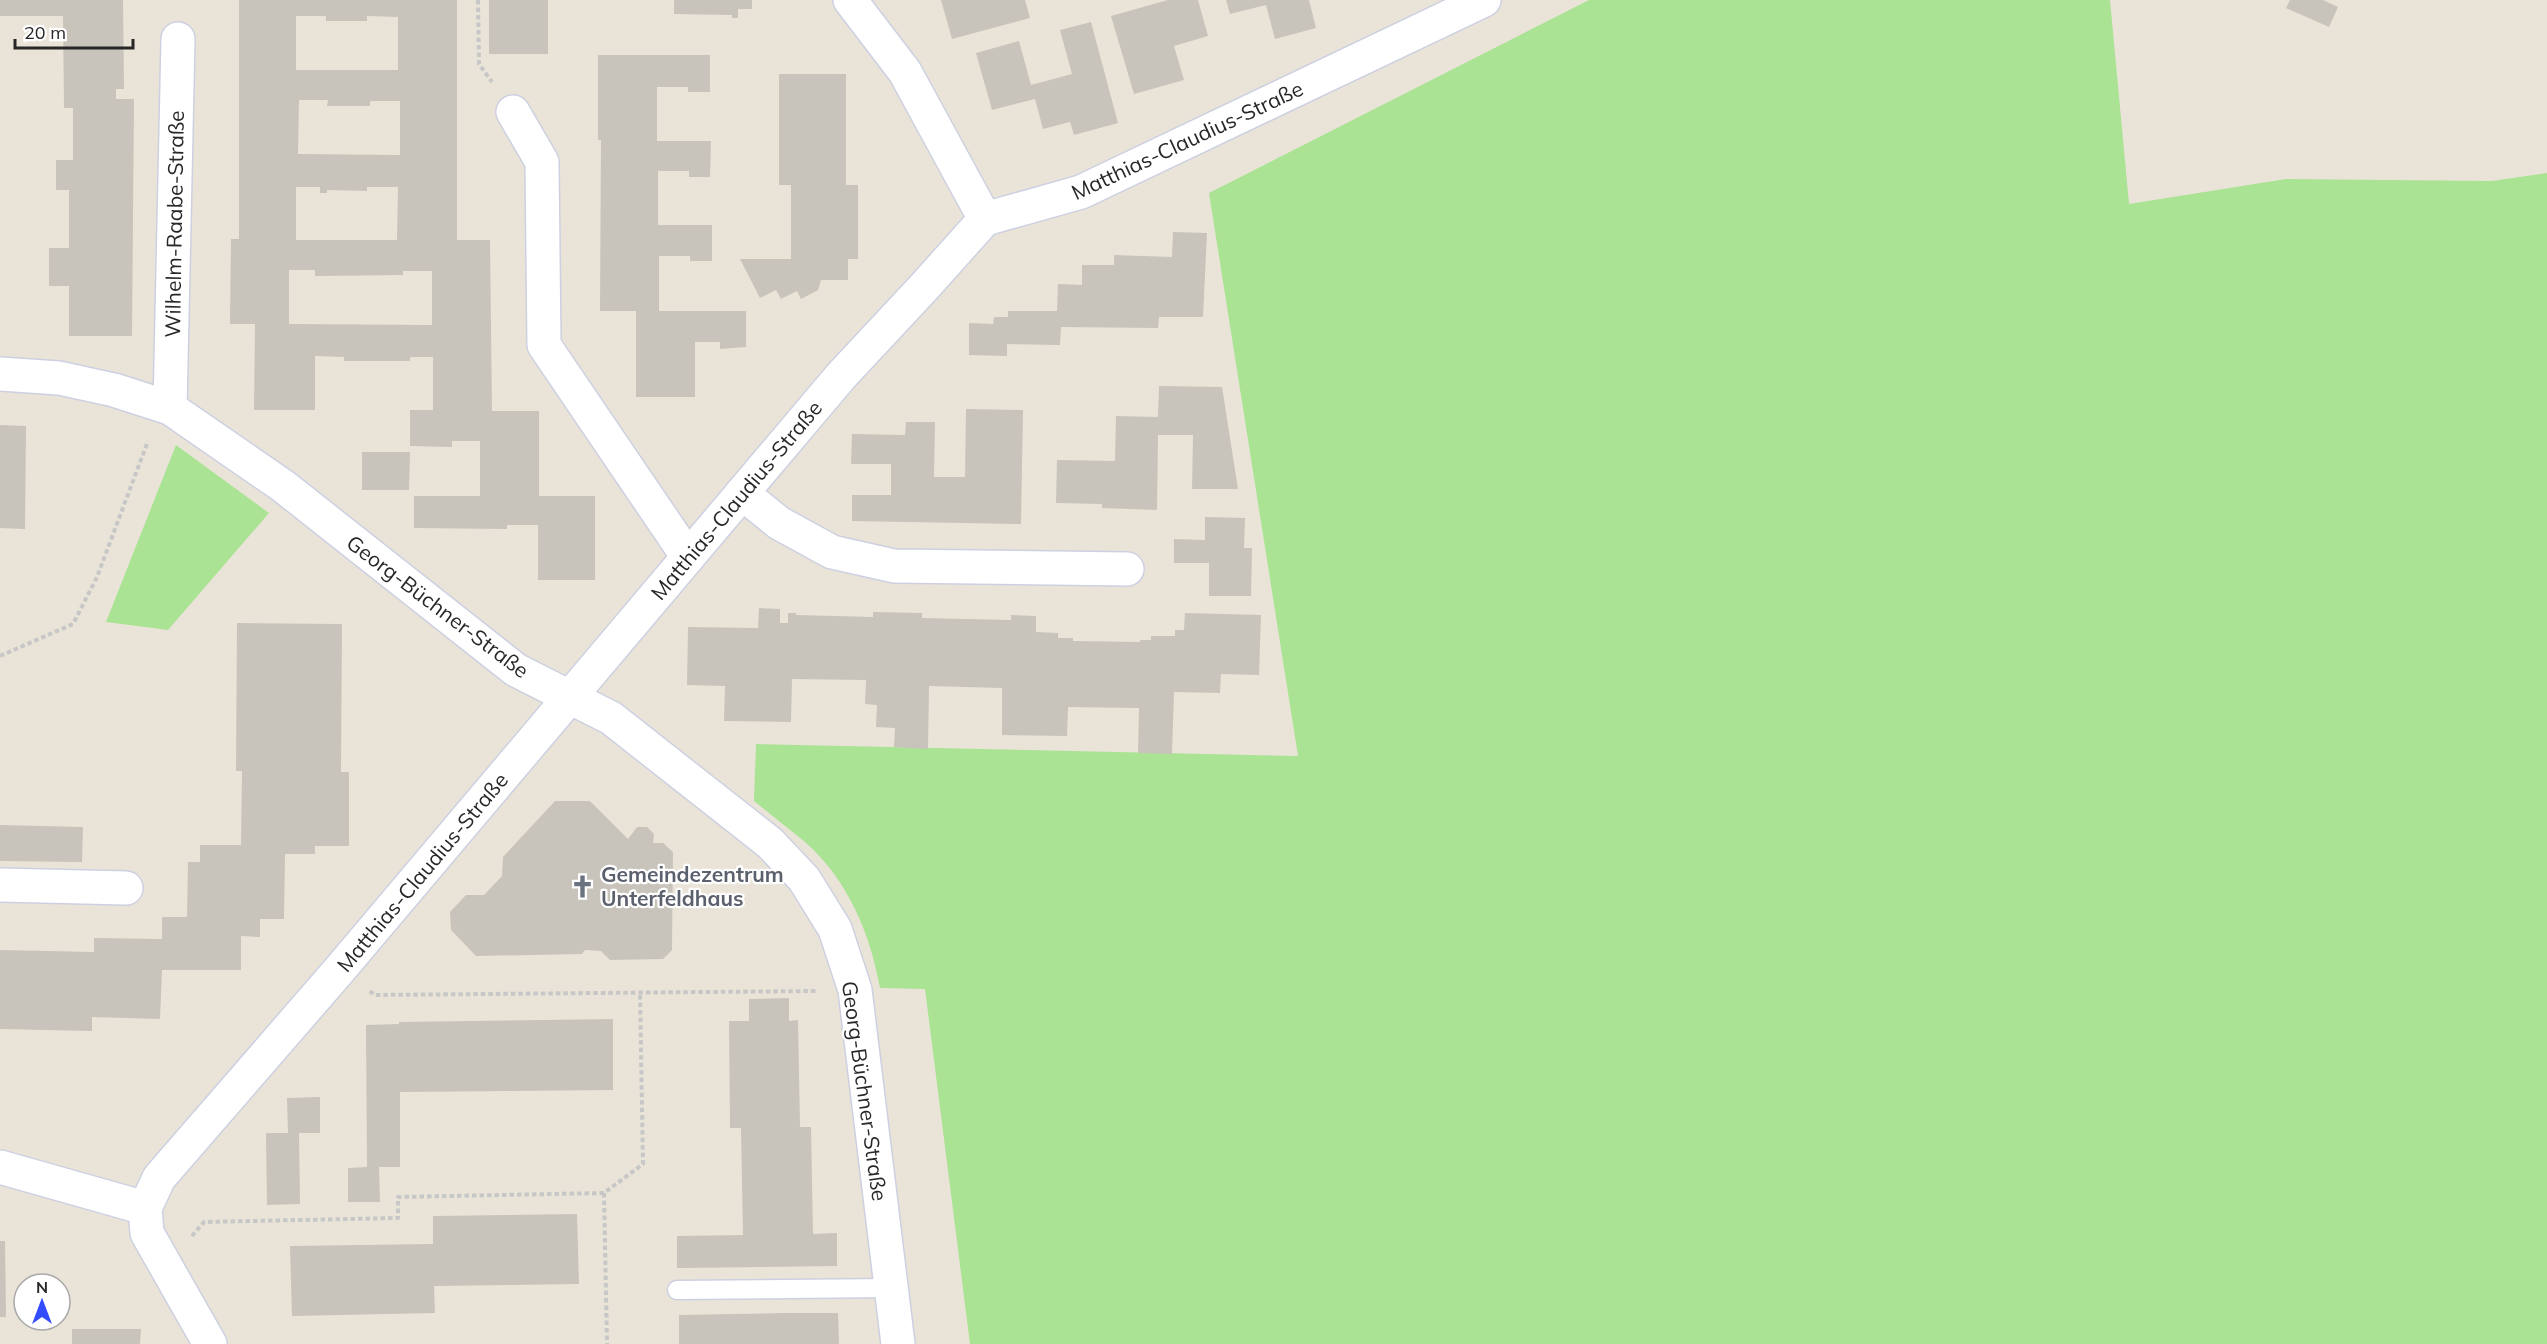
<svg xmlns="http://www.w3.org/2000/svg" width="2547" height="1344" font-family="Mulish,sans-serif">
<rect width="100%" height="100%" fill="#eae4d8"/>
<g fill="#a9e393">
<path d="M1589,0h521l19,204 157,-25 206,2 55,-8v1171h-1577l-45,-355 -45,-1c-10,-55 -32,-108 -75,-146 -17,-14 -34,-27 -51,-41l2,-57 542,12 -89,-563z"/>
<path d="M176,445l93,68 -101,117 -62,-8z"/>
</g>
<g fill="#c8c3bb" fill-rule="evenodd">
<path d="M0,0h123l1,89h-8v10h18l-2,237h-63v-50h-20v-38h20v-58h-13v-30h17v-52h-9l-1,-92h-63z"/>
<path d="M239,0h218v240h33l2,171h47v85h56v84h-57v-55h-31v4l-93,-1v-32h66v-55h-28v6l-42,-1v-36h23v-53h-23v4h-66v-4l-29,-1v54h-61l1,-86h-25l1,-85h8zM296,16h30v5h41v-5l31,1v53h-102zM299,100h29l-1,6h43v-5h30v54l-102,-1zM296,187h24v6h7v-3l40,1v-4h31l-1,53h-101zM289,270h26v6l88,-1v-4h29v54l-143,-1z"/>
<rect x="489" y="0" width="59" height="54"/>
<path d="M674,0h78v9h-14v9h-6v-3l-58,-1z"/>
<path d="M941,0h84l5,18 -78,21z"/>
<path d="M1168,0h30l10,36 -34,10 10,34 -50,14 -23,-78z"/>
<path d="M1226,0h83l7,28 -41,11 -9,-34 -36,9z"/>
<path d="M2290,0h33l15,7 -9,20 -43,-19z"/>
<path d="M1091,22l27,101 -44,12 -4,-13 -27,7 -8,-30 -43,11 -16,-57 43,-12 12,44 41,-11 -12,-44z"/>
<path d="M598,55h112v37h-22v-5h-31v54h54l-1,36h-21v-6h-31v54h54v36h-22v-5h-31v55h87v36l-26,2v-7h-25v55h-59v-86h-36l1,-171h-3z"/>
<path d="M779,74h67v111h12v74h-10v21h-27l-3,10 -17,9 -4,-8 -16,8 -5,-9 -16,8 -20,-39h51v-74h-12z"/>
<path d="M1173,232l34,1 -4,84h-44l-1,11 -97,-1 -1,18 -53,-1v12l-38,-1v-32l24,1 1,-7h14v-6h49l1,-27 24,1v-20h32v-10l58,2z"/>
<path d="M1159,386l63,1 16,102h-46l1,-54h-35l-1,75 -55,-2v-4l-46,-1 1,-43 58,1 1,-45 42,1z"/>
<path d="M966,409l57,1 -2,114 -169,-3v-26h39v-31h-40l1,-30 53,1 1,-13h29l-1,55h31z"/>
<path d="M0,425l26,1 -1,103 -25,-1z"/>
<path d="M362,452h48l-1,38h-47z"/>
<path d="M1205,517l40,1 -1,30h8l-1,48h-42v-33h-35v-24l31,1z"/>
<path d="M759,608l21,1v14h8v-10h8v2l77,2v-5l49,1v5l89,2v-5l25,1v16l22,1v5h15v3l67,1v-2h11v-4h24v-6h9l1,-17 76,2 -2,60 -38,-1 -1,19 -46,-1 -2,62 -34,-1 1,-45 -71,-1 -1,29 -65,-1v-47l-37,-1 -36,-1 -1,63 -34,-2 1,-19 -19,-1 1,-22 -12,-1 1,-24 -74,-1 -1,43 -67,-1 1,-35 -38,-1 1,-58 70,1z"/>
<path d="M237,623l105,1 -1,148h8v74h-34v8h-30l-1,65h-24v18l-19,-1v34h-79l-2,49 -68,-2v14l-92,-2v-79l94,2v-14l68,1v-22h25l1,-55h12v-17h41l1,-74h-6z"/>
<path d="M555,801h35l38,38 9,-12h10l7,7 -1,9h10l10,9 -1,98 -9,9 -53,1 -9,-9 -16,-1 -3,4 -106,2 -25,-26 -1,-18 16,-17h18l18,-19 1,-19z"/>
<path d="M0,825l83,2 -1,35 -82,-1z"/>
<path d="M789,998v23l9,-1 2,107h11l2,107 24,-1v33l-160,2v-32l66,-1 -2,-107h-11l-1,-107h20v-22z"/>
<path d="M613,1019v71l-213,2v75h-21l1,35h-32v-34l19,-1 -1,-142 33,-1v-2z"/>
<path d="M320,1097v36h-21l1,71 -33,1 -1,-72h22l-1,-35z"/>
<path d="M577,1214l2,70 -145,2 1,27 -143,3 -2,-70 143,-2v-28z"/>
<path d="M0,1241h5l1,76h-6z"/>
<path d="M785,1313h53l1,31h-160v-29z"/>
<path d="M72,1329h69l-1,15h-68z"/>
</g>
<g fill="none" stroke-linecap="round" stroke-linejoin="round">
<defs>
<path id="service" d="M677,1290l214,-2"/>
<g id="minor">
<path d="M850,0l55,72 80,147"/>
<path d="M513,112l29,50 2,183 144,212"/>
<path d="M0,374l59,4 55,12 56,18 113,78 233,184 95,48 159,125 34,36 31,50 20,61 43,354"/>
<path d="M170,408l8,-369"/>
<path d="M742,493l37,30 53,29 62,14 233,3"/>
<path d="M0,885l126,3"/>
<path d="M0,1167l145,41 14,-30 182,-210 500,-592 84,-90 60,-67 96,-27 403,-192"/>
</g>
<path id="tertiary" d="M145,1208l2,25 63,111"/>
</defs>
<use href="#service" stroke="#cdd0e1" stroke-width="21"/>
<use href="#minor" stroke="#cdd0e1" stroke-width="36"/>
<use href="#tertiary" stroke="#cdd0e1" stroke-width="36"/>
<g stroke="#c7c7c7" stroke-width="4" stroke-dasharray="4.5 3" stroke-linecap="butt">
<path d="M478,0l1,64 13,18"/>
<path d="M0,656l73,-32 24,-47 51,-136"/>
<path d="M370,991l4,4 443,-4"/>
<path d="M604,1193l3,151"/>
<path d="M192,1236l12,-14 194,-4v-21l206,-4 39,-29 -3,-171"/>
</g>
<use href="#service" stroke="#fff" stroke-width="18"/>
<use href="#minor" stroke="#fff" stroke-width="33"/>
<use href="#tertiary" stroke="#fff" stroke-width="33"/>
</g>
<defs>
<symbol id="church-bare" viewBox="-9 -9 18 18"><path d="M-1.2-6h2.4v3.5h3.3v2.4h-3.3V6h-2.4V-.1h-3.3v-2.4h3.3Z" fill="#6b7280" stroke="#fff" stroke-width="2.5" paint-order="stroke"/></symbol>
</defs>
<g fill-rule="evenodd">
<use href="#church-bare" x="566" y="870" width="33" height="33"/>
</g>
<g text-anchor="middle" dominant-baseline="central" stroke-width="4.5" stroke-linejoin="round" paint-order="stroke">
<g font-size="21" fill="#272727" stroke="#fff">
<text transform="translate(1187 140) rotate(-25)">Matthias-Claudius-Straße</text>
<text transform="translate(174 224) rotate(-89)">Wilhelm-Raabe-Straße</text>
<text transform="translate(736 500) rotate(-50)">Matthias-Claudius-Straße</text>
<text transform="translate(438 606) rotate(37)">Georg-Büchner-Straße</text>
<text transform="translate(422 872) rotate(-50)">Matthias-Claudius-Straße</text>
<text transform="translate(865 1091) rotate(82)">Georg-Büchner-Straße</text>
</g>
<g font-size="21" font-weight="bold" fill="#5b616d" stroke="#fff" text-anchor="start">
<text x="601" y="874">Gemeindezentrum<tspan x="601" dy="24">Unterfeldhaus</tspan></text>
</g>
</g>
<g transform="translate(42 1302)"><circle r="28" fill="#ffffff" stroke="#a9a9a9" stroke-width="1.5"/>
<path d="M0-4.5L10 22L0 15L-10 22Z" fill="#334cfd"/>
<text y="-9" font-size="16" font-weight="bold" text-anchor="middle" fill="#272727">N</text>
</g>
<path d="M15 39v9h118v-9" fill="none" stroke="#272727" stroke-width="3"/>
<text x="24" y="39" font-size="18" fill="#272727" stroke="#ffffff" stroke-width="4.5" paint-order="stroke">20 m</text>
</svg>
